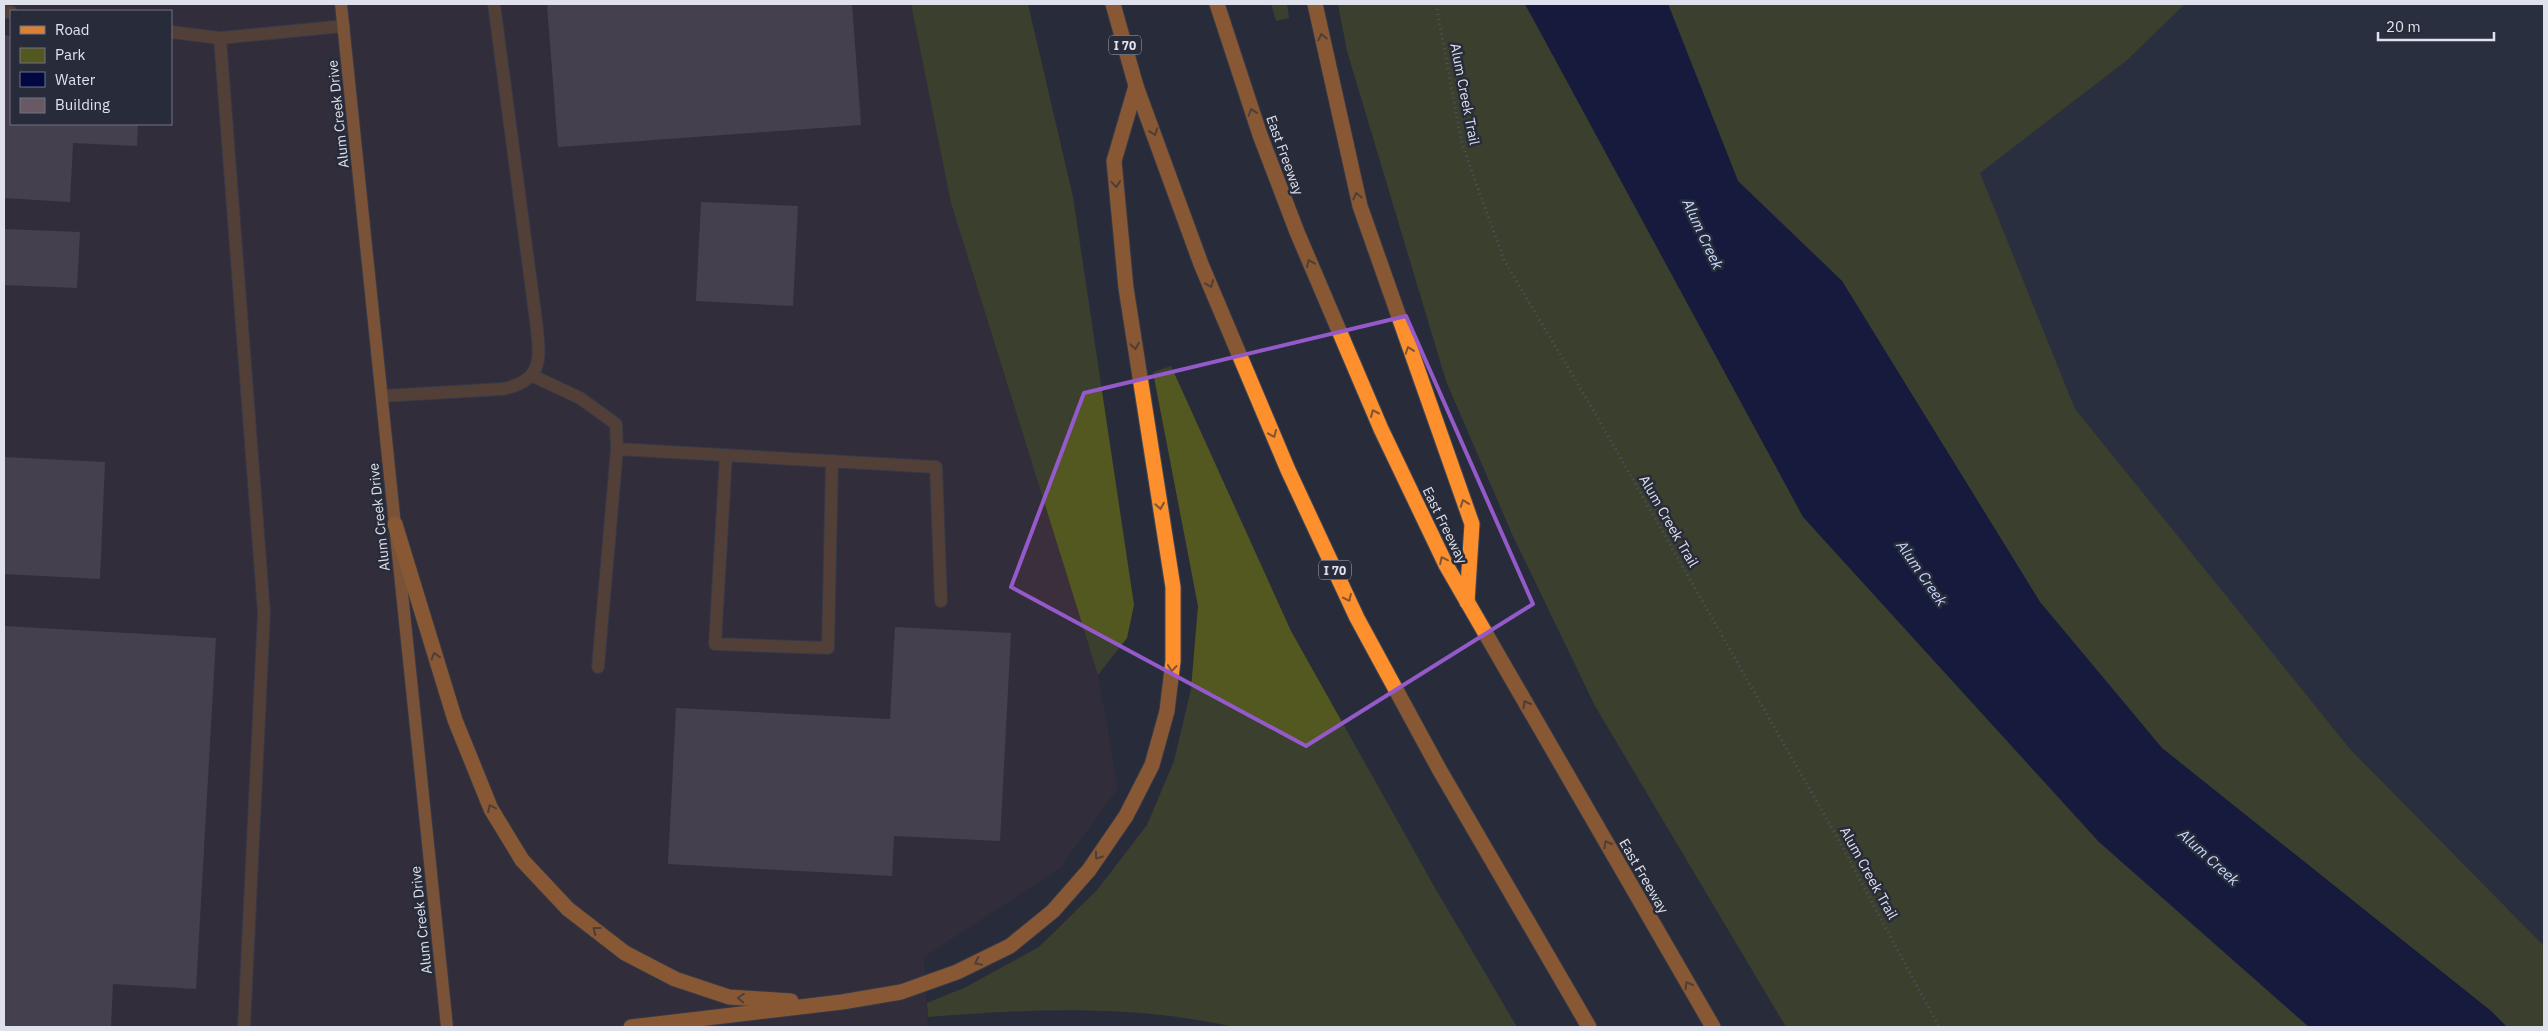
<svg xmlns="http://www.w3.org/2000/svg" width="2548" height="1031" font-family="'IBM Plex Sans',sans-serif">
<rect width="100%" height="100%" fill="#282c3a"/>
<path fill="#2e3348" d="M2185,4h359v942l-194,-197 -275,-340 -95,-236 146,-112z"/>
<path fill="#3c2f3c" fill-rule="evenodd" d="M4,4h907l40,199 147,472 20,113 -58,80 -136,89 4,70h-924zM11,11h160v113h-160z"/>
<g fill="#535720">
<path d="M911,4h117l45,193 61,408 -7,33 -29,37 -147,-472z"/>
<path d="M1271,4h16l2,14 -13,3z"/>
<path d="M1338,4h187l106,192 467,645 211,186h-523l-191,-321 -83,-172 -66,-153 -99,-330z"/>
<path d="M1668,4h517l-59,57 -146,112 95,236 275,340 194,197v81h-37l-16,-16 -329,-263 -122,-146 -198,-321 -104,-100z"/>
<path d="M1171,366l120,265 144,257 82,139h-283c-102,-23 -203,-18 -306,-10l-1,-14 39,-16 73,-40 58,-57 50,-65 27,-64 17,-72 7,-83 -45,-234z"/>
</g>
<path fill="#000741" d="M1525,4h143l70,177 104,100 198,321 122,146 329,263 16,16h-198l-211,-186 -295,-324z"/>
<g fill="#685964">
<path d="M547,4h305l9,121 -303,22z"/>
<path d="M4,35l7,1v88h127l-1,22 -64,-3 -3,59 -66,-4z"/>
<path d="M701,202l97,4 -5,100 -97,-5z"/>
<path d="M4,229l76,3 -3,56 -73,-3z"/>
<path d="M4,457l101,5 -5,117 -96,-5z"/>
<path d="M4,626l212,12 -20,351 -83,-5 -2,43h-107z"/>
<path d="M895,627l116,6 -11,208 -106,-5 -2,40 -224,-12 8,-156 214,11z"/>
</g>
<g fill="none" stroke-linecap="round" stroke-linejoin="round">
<defs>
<g id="lane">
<path d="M4,12h7"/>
<path d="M171,32l49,6"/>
<path d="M533,376l47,22 36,26 1,25 -19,218"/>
<path d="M382,396l121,-7c42,-9 37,-32 33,-68l-42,-317"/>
<path d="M617,449l319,18 5,134"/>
<path d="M726,455l-11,189 113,4 4,-187"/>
<path d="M244,1027l20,-414 -44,-575 124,-12"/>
</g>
<path id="primary" d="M341,4l106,1023"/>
<g id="highway">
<path d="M1113,4l23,82 65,178 87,206 69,148 82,151 150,258"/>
<path d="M1217,4l43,131 37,97 84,197 65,136 267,462"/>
<path d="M1315,4l45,202 112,318 -5,78"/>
<path d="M395,524l60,196 36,89 31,51 46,49 57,44 50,26 54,18 62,4"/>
<path d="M631,1027l211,-25 59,-10 56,-20 53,-26 43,-35 36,-41 37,-54 26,-51 15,-54 6,-50v-74l-47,-299 -12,-127 22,-75"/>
</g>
</defs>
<use href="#lane" stroke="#454956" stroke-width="14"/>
<use href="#primary" stroke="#454956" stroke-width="14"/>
<use href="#highway" stroke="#454956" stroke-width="17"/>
<path stroke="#7f828e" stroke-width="3" stroke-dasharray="1 4" stroke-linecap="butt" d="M1436,4l26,140 42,116 88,148 245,429 102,190"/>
<use href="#lane" stroke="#855837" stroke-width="12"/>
<use href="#primary" stroke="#db8034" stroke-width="12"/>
<use href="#highway" stroke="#fd8f2d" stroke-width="15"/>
</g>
<defs><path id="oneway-chevron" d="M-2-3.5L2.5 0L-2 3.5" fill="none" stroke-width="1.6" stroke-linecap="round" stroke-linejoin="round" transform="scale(1.25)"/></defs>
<g stroke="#7d5435">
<use href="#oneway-chevron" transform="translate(1322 37) rotate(-102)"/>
<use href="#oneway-chevron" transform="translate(1252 112) rotate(-109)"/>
<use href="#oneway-chevron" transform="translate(1154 132) rotate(70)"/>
<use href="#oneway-chevron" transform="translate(1116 184) rotate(85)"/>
<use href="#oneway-chevron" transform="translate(1357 196) rotate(-103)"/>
<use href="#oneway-chevron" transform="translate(1310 263) rotate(-112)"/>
<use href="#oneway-chevron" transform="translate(1210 284) rotate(67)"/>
<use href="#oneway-chevron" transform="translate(1135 346) rotate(81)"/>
<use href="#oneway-chevron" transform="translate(1409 350) rotate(-109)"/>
<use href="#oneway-chevron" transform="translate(1374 413) rotate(-114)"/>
<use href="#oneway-chevron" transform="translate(1273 434) rotate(67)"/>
<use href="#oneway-chevron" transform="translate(1464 503) rotate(-110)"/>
<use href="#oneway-chevron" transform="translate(1160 506) rotate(81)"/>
<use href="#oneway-chevron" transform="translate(1443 560) rotate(-116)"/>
<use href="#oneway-chevron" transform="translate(1348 598) rotate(65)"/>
<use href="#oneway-chevron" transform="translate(435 656) rotate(-107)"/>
<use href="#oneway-chevron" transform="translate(1172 668) rotate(96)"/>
<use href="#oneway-chevron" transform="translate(1526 704) rotate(-120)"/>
<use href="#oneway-chevron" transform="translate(491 808) rotate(-116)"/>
<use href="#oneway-chevron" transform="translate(1607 844) rotate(-120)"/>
<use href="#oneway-chevron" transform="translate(1098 856) rotate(125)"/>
<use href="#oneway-chevron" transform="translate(596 930) rotate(-142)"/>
<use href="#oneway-chevron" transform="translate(978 962) rotate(153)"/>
<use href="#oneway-chevron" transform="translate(1688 985) rotate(-120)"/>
<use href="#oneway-chevron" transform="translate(741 998) rotate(-176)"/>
</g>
<path d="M0 0H2548V1031H0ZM1406,316l127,288 -227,142 -295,-159 73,-194z" fill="#282c3a" fill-opacity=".55" fill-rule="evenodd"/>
<path fill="none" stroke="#945aca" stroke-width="4" stroke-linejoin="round" d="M1406,316l127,288 -227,142 -295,-159 73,-194z"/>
<g text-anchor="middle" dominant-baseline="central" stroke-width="5" stroke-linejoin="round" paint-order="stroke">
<g fill="#282c3a" stroke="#a8abb7" stroke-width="1">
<rect x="1109" y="35.5" width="32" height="19" rx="4"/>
<rect x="1319" y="560.5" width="32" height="19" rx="4"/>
</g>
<g font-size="12" font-weight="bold" fill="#dfe2ec">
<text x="1125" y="45">I 70</text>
<text x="1335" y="570">I 70</text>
</g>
<g font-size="14" fill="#dfe2ec" stroke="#282c3a">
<text transform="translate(1465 94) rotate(79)">Alum Creek Trail</text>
<text transform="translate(338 114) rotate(-96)">Alum Creek Drive</text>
<text transform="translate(1285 155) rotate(70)">East Freeway</text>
<text transform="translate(379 517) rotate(-96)">Alum Creek Drive</text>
<text transform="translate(1669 521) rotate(60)">Alum Creek Trail</text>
<text transform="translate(1445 525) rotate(64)">East Freeway</text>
<text transform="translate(1869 873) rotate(61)">Alum Creek Trail</text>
<text transform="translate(1644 876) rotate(60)">East Freeway</text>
<text transform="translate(421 920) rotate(-96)">Alum Creek Drive</text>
</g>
<g font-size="15" font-style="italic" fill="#c7daff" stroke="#282c3a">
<text transform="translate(1703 234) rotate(65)">Alum Creek</text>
<text transform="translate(1922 573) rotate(55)">Alum Creek</text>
<text transform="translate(2209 857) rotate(42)">Alum Creek</text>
</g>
</g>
<rect width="2548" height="1031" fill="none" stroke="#dfe2ec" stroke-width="10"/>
<rect x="10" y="10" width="162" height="115" fill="#282c3a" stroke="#717581"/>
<rect x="20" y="26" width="25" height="8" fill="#db8034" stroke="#717581"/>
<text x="55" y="35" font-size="15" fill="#dfe2ec">Road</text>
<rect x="20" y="48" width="25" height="15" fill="#535720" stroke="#717581"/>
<text x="55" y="60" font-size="15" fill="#dfe2ec">Park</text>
<rect x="20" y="72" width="25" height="15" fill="#000741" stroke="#717581"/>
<text x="55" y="85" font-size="15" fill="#dfe2ec">Water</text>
<rect x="20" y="98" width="25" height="15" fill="#685964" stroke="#717581"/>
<text x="55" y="110" font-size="15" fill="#dfe2ec">Building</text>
<path d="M2378 32v8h116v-8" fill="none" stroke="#dfe2ec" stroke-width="2.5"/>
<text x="2386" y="32" font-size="15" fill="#dfe2ec" stroke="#282c3a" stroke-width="4" paint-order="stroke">20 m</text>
</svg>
